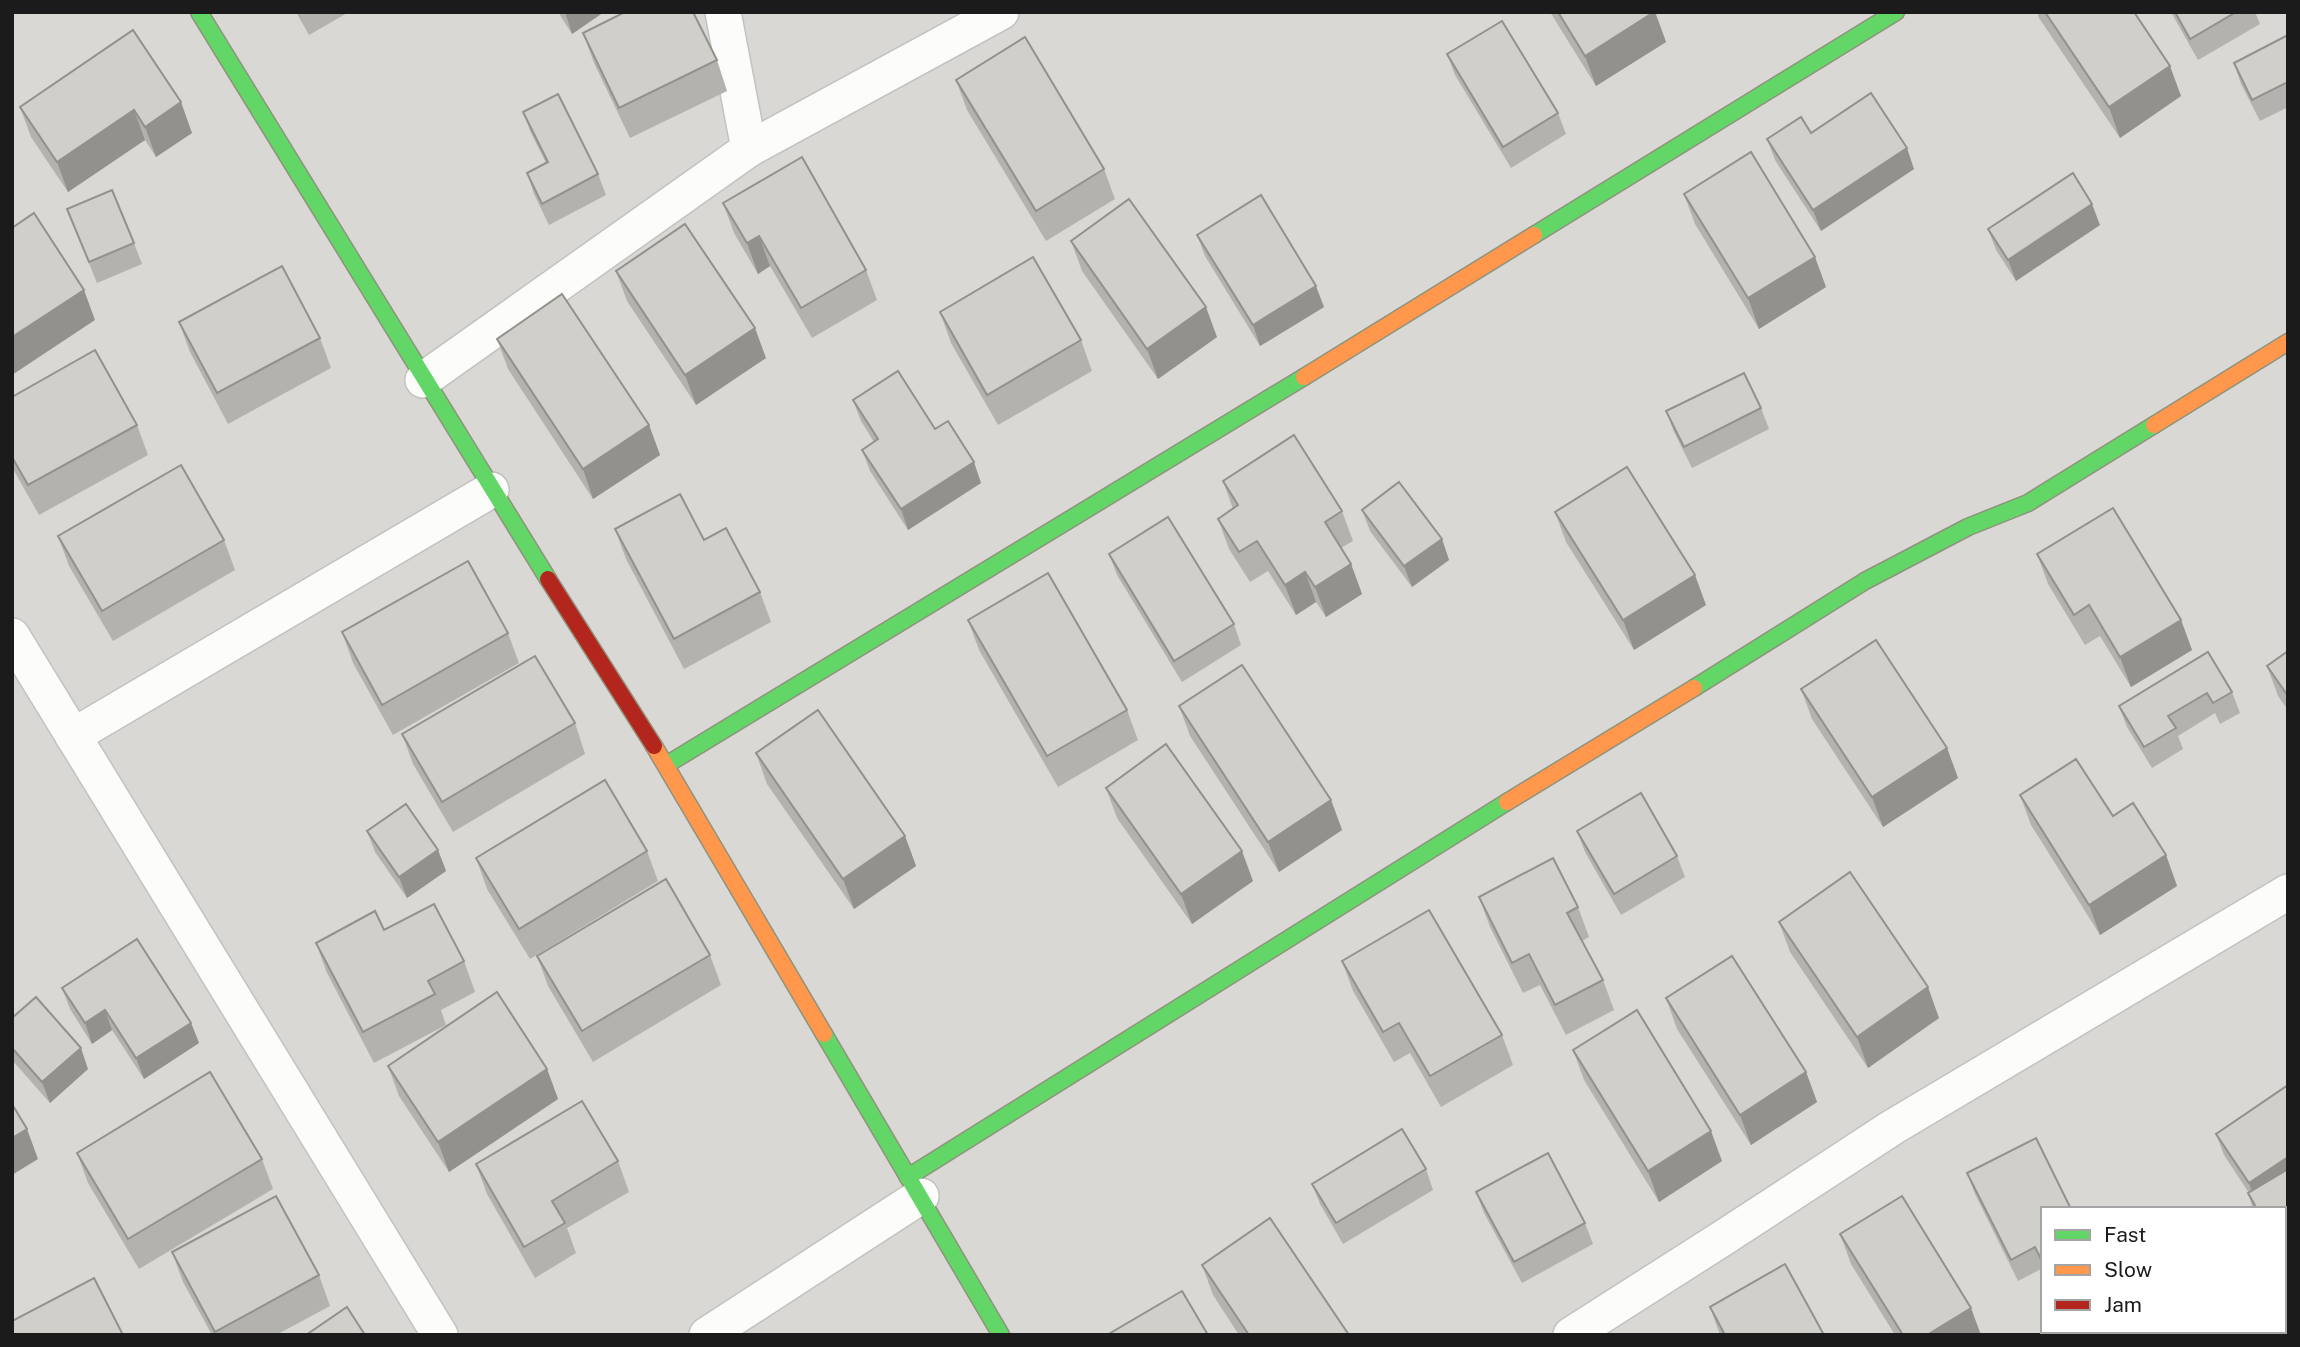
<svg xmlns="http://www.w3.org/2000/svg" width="2300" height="1347" font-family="'Public Sans',sans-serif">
<rect width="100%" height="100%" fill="#eae9e3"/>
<path fill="#d9d8d5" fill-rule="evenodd" d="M12,12h2276v1323h-2276zM2043,1209h241v122h-241z"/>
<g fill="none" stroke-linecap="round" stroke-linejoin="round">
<defs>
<g id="street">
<path d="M723,12l26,137"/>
<path d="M423,380l326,-231 252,-137"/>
<path d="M12,636l428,699"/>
<path d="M73,736l418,-246"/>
<path d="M707,1335l214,-139"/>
<path d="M1571,1335l152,-97 170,-111 395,-235"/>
</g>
<g id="fast">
<path d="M199,12l349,567"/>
<path d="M1534,235l362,-223"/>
<path d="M1694,688l171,-107 103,-54 60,-24 126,-78"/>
<path d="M666,765l638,-388"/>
<path d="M824,1034l177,301"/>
<path d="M908,1177l599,-375"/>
</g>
<g id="slow">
<path d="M1304,377l230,-142"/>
<path d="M2154,425l134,-83"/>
<path d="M654,746l170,288"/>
<path d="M1507,802l187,-114"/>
</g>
<path id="jam" d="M548,579l106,167"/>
</defs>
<use href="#street" stroke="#c2c2bf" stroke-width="38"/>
<use href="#fast" stroke="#8f937c" stroke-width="19"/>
<use href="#slow" stroke="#8f937c" stroke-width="19"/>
<use href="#jam" stroke="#8f937c" stroke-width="19"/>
<use href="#street" stroke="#fcfcfb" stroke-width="35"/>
<use href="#fast" stroke="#63d668" stroke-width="16"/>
<use href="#slow" stroke="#ff974d" stroke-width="16"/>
<use href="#jam" stroke="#b3261e" stroke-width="16"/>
</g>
<g fill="#b3b2ae">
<path d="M296,12h53l-40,23z"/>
<path d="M558,12h46l-32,22z"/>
<path d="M1550,12h105l11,30 -70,44z"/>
<path d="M2037,12h97l47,84 -61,42 -81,-120z"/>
<path d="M2171,12h84l5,12 -62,36z"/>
<path d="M133,30l59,103 -36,24 -11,-17 -77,52 -37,-55 -11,-30z"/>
<path d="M583,33l134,27 10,31 -97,47 -36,-75z"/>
<path d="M2288,35v72l-28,14 -19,-37 -7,-21z"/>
<path d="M1447,54l111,59 8,21 -55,34 -56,-93z"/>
<path d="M956,80l148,89 11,30 -69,42 -79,-131z"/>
<path d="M523,112l75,62 8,21 -57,30 -15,-31 -7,-21 19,-10 -15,-30z"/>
<path d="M1811,133l103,36 -93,62 -46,-71 -8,-21z"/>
<path d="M1684,194l142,93 -67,42 -64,-105z"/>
<path d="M723,203l143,67 11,30 -65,38 -42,-72 -12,8 -24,-41z"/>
<path d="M67,209l67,34 8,21 -45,19z"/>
<path d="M2100,225l-84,56 -20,-31 -8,-21z"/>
<path d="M1197,235l127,72 -64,39 -55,-90z"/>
<path d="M1071,241l146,96 -59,42 -76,-108z"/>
<path d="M616,271l150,87 -70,47 -69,-104z"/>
<path d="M940,312l141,28 11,31 -94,54 -47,-82z"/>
<path d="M179,322l141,16 11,30 -103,56 -38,-72z"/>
<path d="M497,339l152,86 11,30 -67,44 -85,-130z"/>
<path d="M12,397l125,28 11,30 -109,60 -27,-48z"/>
<path d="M853,400l82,29 46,54 -73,47 -38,-59 -8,-21 12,-8 -13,-21z"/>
<path d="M1761,408l8,21 -77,39 -18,-36 -8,-21z"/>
<path d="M1223,481l119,30 11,30 -12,7 10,16 11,30 -36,23 -10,-15 -20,13 -28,-44 -18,11 -21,-33 -11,-30 15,-10z"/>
<path d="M1362,510l80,29 7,21 -37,27 -42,-56z"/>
<path d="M1555,512l151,93 -72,45 -68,-108z"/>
<path d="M615,529l89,11 56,52 11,30 -87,47 -58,-110z"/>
<path d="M58,536l166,4 11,30 -122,71 -44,-75z"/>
<path d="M1109,554l125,70 7,21 -59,37 -65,-107z"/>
<path d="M2037,554l144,66 11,30 -61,37 -31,-51 -15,9 -37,-61z"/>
<path d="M968,620l159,90 11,30 -80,47 -79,-137z"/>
<path d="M342,632l166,1 11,30 -126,72 -40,-72z"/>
<path d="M2288,651v59l-10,-14 -11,-30z"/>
<path d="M2208,652l24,40 8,21 -20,11 -5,-11 -37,23 5,13 -31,19 -25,-41 -8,-21z"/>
<path d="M1801,689l146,59 11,30 -75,49 -71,-108z"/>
<path d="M1179,706l152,94 11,30 -63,42 -89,-136z"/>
<path d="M575,723l10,31 -132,78 -40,-68 -11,-30z"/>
<path d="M756,753l149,83 11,30 -62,43 -87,-125z"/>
<path d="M1106,788l147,93 -61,43 -75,-106z"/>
<path d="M2020,795l93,21 53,39 11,31 -77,49 -69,-110z"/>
<path d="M367,831l71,19 8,21 -39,27 -32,-46z"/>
<path d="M1577,831l100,25 8,21 -64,38 -36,-63z"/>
<path d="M647,851l11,30 -128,78 -43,-70 -11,-31z"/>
<path d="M1479,897l99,10 11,30 -7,4 21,39 11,30 -48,25 -26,-50 -17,8 -33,-66z"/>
<path d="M1779,922l160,96 -71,50 -78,-116z"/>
<path d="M384,930l80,31 11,31 -34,18 5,15 -72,38 -47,-90 -11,-30z"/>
<path d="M710,955l11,30 -128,77 -45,-76 -11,-30z"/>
<path d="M1342,961l160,74 11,30 -72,42 -31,-54 -16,9 -41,-71z"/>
<path d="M62,988l129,35 8,20 -55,36 -32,-49 -20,14 -22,-35z"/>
<path d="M1666,998l140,74 11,30 -66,43 -74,-116z"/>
<path d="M12,1018l76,51 -38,34 -38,-43z"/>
<path d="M1573,1050l149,111 -63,41 -75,-122z"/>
<path d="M388,1066l159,3 11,30 -109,73 -50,-76z"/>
<path d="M2288,1085v187l-4,-6v-57h-31l-5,-16h1l-25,-38 -8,-21z"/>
<path d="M77,1153l185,6 11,30 -134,80 -51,-86z"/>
<path d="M618,1161l11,31 -62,36 9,25 -41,25 -48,-84 -11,-30z"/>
<path d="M1426,1169l7,21 -90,54 -23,-40 -8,-20z"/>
<path d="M1967,1173l76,36v59l-25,13 -43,-87z"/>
<path d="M1476,1192l109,31 8,21 -71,39 -38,-70z"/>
<path d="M1840,1234l141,101h-86l-44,-71z"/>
<path d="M172,1252l147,23 11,31 -54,29h-64l-29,-53z"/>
<path d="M1202,1265l147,70h-110l-26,-40z"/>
<path d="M1710,1307l114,28h-104z"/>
</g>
<g fill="#92918d">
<path d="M565,12h39l-32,22z"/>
<path d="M1655,12l11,30 -70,44 -11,-30z"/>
<path d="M2170,66l11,30 -61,42 -11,-31z"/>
<path d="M181,102l11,31 -36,24 -11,-30z"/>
<path d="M134,110l11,30 -77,52 -11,-30z"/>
<path d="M1907,148l7,21 -93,62 -8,-21z"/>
<path d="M2092,204l8,21 -84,56 -8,-21z"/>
<path d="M759,236l11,30 -12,8 -11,-31z"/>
<path d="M1815,257l11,30 -67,42 -11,-31z"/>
<path d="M1316,286l8,21 -64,39 -7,-21z"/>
<path d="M84,290l11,30 -83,55v-38z"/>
<path d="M1206,307l11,30 -59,42 -11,-30z"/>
<path d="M755,328l11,30 -70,47 -11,-30z"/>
<path d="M649,425l11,30 -67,44 -10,-30z"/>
<path d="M974,462l7,21 -73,47 -7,-21z"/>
<path d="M1442,539l7,21 -37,27 -8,-21z"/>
<path d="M1351,564l11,30 -36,23 -11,-30z"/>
<path d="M1305,572l11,30 -20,13 -11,-30z"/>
<path d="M1695,575l11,30 -72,45 -11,-30z"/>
<path d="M2181,620l11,30 -61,37 -11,-30z"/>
<path d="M1947,748l11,30 -75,49 -11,-30z"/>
<path d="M1331,800l11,30 -63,42 -11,-30z"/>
<path d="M905,836l11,30 -62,43 -11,-30z"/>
<path d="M438,850l8,21 -39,27 -8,-21z"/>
<path d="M1242,851l11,30 -61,43 -11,-30z"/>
<path d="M2166,855l11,31 -77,49 -11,-30z"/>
<path d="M1928,987l11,31 -71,50 -11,-31z"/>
<path d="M105,1010l7,20 -20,14 -7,-21z"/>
<path d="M191,1023l8,20 -55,36 -8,-21z"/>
<path d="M81,1048l7,21 -38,34 -8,-21z"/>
<path d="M547,1069l11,30 -109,73 -11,-30z"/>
<path d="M1806,1072l11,30 -66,43 -11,-30z"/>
<path d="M27,1129l11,30 -26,16v-37z"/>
<path d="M1711,1131l11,30 -63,41 -11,-31z"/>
<path d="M2288,1157v26l-32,21 -7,-21z"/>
<path d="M1971,1308l10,27h-54z"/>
</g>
<g fill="#d0cfca" stroke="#92918d" stroke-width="2">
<path d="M625,12h68l24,48 -98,48 -36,-75z"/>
<path d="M1558,12h96l-69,44z"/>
<path d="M2045,12h89l36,54 -61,41z"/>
<path d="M2175,12h61l-46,27z"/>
<path d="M1502,21l56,92 -55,34 -56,-93z"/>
<path d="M133,30l48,72 -36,25 -11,-17 -77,52 -37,-55z"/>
<path d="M2288,35v47l-36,18 -18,-37z"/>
<path d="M1025,37l79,132 -68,42 -80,-131z"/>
<path d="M1871,93l36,55 -94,62 -46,-71 34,-22 10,16z"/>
<path d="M558,94l40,80 -56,30 -15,-31 21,-11 -25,-50z"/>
<path d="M1751,152l64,105 -67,41 -64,-104z"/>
<path d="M802,157l64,113 -65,38 -42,-72 -12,7 -24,-40z"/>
<path d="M2073,173l19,31 -84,56 -20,-31z"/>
<path d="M112,190l22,53 -45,19 -22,-53z"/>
<path d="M1261,195l55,91 -63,39 -56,-90z"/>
<path d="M1129,199l77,108 -59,42 -76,-108z"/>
<path d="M34,213l50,77 -72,47v-109z"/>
<path d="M685,224l70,104 -70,47 -69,-104z"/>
<path d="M1033,257l48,83 -94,55 -47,-83z"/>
<path d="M282,266l38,72 -103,55 -38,-71z"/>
<path d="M562,294l87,131 -66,44 -86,-130z"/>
<path d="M95,350l42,75 -109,60 -16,-28v-60z"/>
<path d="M898,371l37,58 13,-8 26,41 -73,47 -39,-59 16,-11 -25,-39z"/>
<path d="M1744,373l17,35 -77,39 -18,-36z"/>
<path d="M1294,435l48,76 -17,11 26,42 -36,23 -10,-15 -20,13 -28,-44 -18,11 -21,-33 20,-14 -15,-24z"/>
<path d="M181,465l43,75 -122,71 -44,-75z"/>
<path d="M1627,467l68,108 -72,45 -68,-108z"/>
<path d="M1399,482l43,57 -38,27 -42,-56z"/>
<path d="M680,494l24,46 22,-12 34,64 -86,47 -59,-110z"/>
<path d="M2113,508l68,112 -61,37 -31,-52 -15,10 -37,-61z"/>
<path d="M1168,517l66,107 -60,37 -65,-107z"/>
<path d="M468,561l40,72 -126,72 -40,-73z"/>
<path d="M1048,573l79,137 -80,46 -79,-136z"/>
<path d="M1876,640l71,108 -75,49 -71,-108z"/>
<path d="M2288,651v45l-21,-30z"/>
<path d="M2208,652l24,40 -19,11 -6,-10 -39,23 8,12 -32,19 -25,-41z"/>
<path d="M535,656l40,67 -133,79 -40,-68z"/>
<path d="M1242,665l89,135 -63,42 -89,-136z"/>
<path d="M818,710l87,126 -62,43 -87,-126z"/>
<path d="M1166,744l76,107 -61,43 -75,-106z"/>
<path d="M2076,759l37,57 20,-13 33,52 -77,50 -69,-110z"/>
<path d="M605,780l42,71 -128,78 -43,-71z"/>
<path d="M1641,793l36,63 -63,38 -37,-63z"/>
<path d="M406,804l32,46 -39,27 -32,-46z"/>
<path d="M1553,858l25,49 -11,6 36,67 -48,25 -26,-51 -17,9 -33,-66z"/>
<path d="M1850,872l78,115 -71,50 -78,-115z"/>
<path d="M666,879l44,76 -128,76 -45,-75z"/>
<path d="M434,904l30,57 -36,20 7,13 -72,38 -47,-89 59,-32 9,19z"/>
<path d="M1429,910l73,125 -72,41 -31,-53 -16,9 -41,-71z"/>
<path d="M137,939l54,84 -55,35 -31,-48 -20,13 -23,-35z"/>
<path d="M1732,956l74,116 -66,43 -74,-117z"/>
<path d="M497,992l50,77 -109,73 -50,-76z"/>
<path d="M36,997l45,51 -39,34 -30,-34v-30z"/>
<path d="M1637,1010l74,121 -63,40 -75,-121z"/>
<path d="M210,1072l52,87 -134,80 -51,-86z"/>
<path d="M2288,1085v72l-39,26 -33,-49z"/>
<path d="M582,1101l36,60 -66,40 13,22 -41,24 -48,-83z"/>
<path d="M12,1104l15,25 -15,9z"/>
<path d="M1402,1129l24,40 -90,54 -24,-39z"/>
<path d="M2036,1138l35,71h-28v54l-8,-16 -24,13 -44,-87z"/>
<path d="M1548,1153l37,70 -71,39 -38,-70z"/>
<path d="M2288,1169v91l-4,-6v-45h-27l-9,-16z"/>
<path d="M276,1196l43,79 -104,57 -43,-80z"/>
<path d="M1902,1196l69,112 -44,27h-24l-63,-101z"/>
<path d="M1270,1218l79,117h-100l-47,-70z"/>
<path d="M1785,1264l39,71h-99l-15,-28z"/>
<path d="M94,1278l29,57h-111v-14z"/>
<path d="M1182,1291l26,44h-101z"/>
<path d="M347,1307l18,28h-59z"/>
</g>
<rect width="2300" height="1347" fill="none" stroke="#1b1b1b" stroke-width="28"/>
<rect x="2041" y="1207" width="245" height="126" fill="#ffffff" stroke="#a4a4a4" stroke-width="2"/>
<rect x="2055" y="1230" width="35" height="10" fill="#63d668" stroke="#a4a4a4" stroke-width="2"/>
<text x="2104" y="1242" font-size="21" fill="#1b1b1b">Fast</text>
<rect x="2055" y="1265" width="35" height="10" fill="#ff974d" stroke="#a4a4a4" stroke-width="2"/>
<text x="2104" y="1277" font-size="21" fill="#1b1b1b">Slow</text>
<rect x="2055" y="1300" width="35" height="10" fill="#b3261e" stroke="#a4a4a4" stroke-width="2"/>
<text x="2104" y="1312" font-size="21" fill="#1b1b1b">Jam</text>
</svg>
